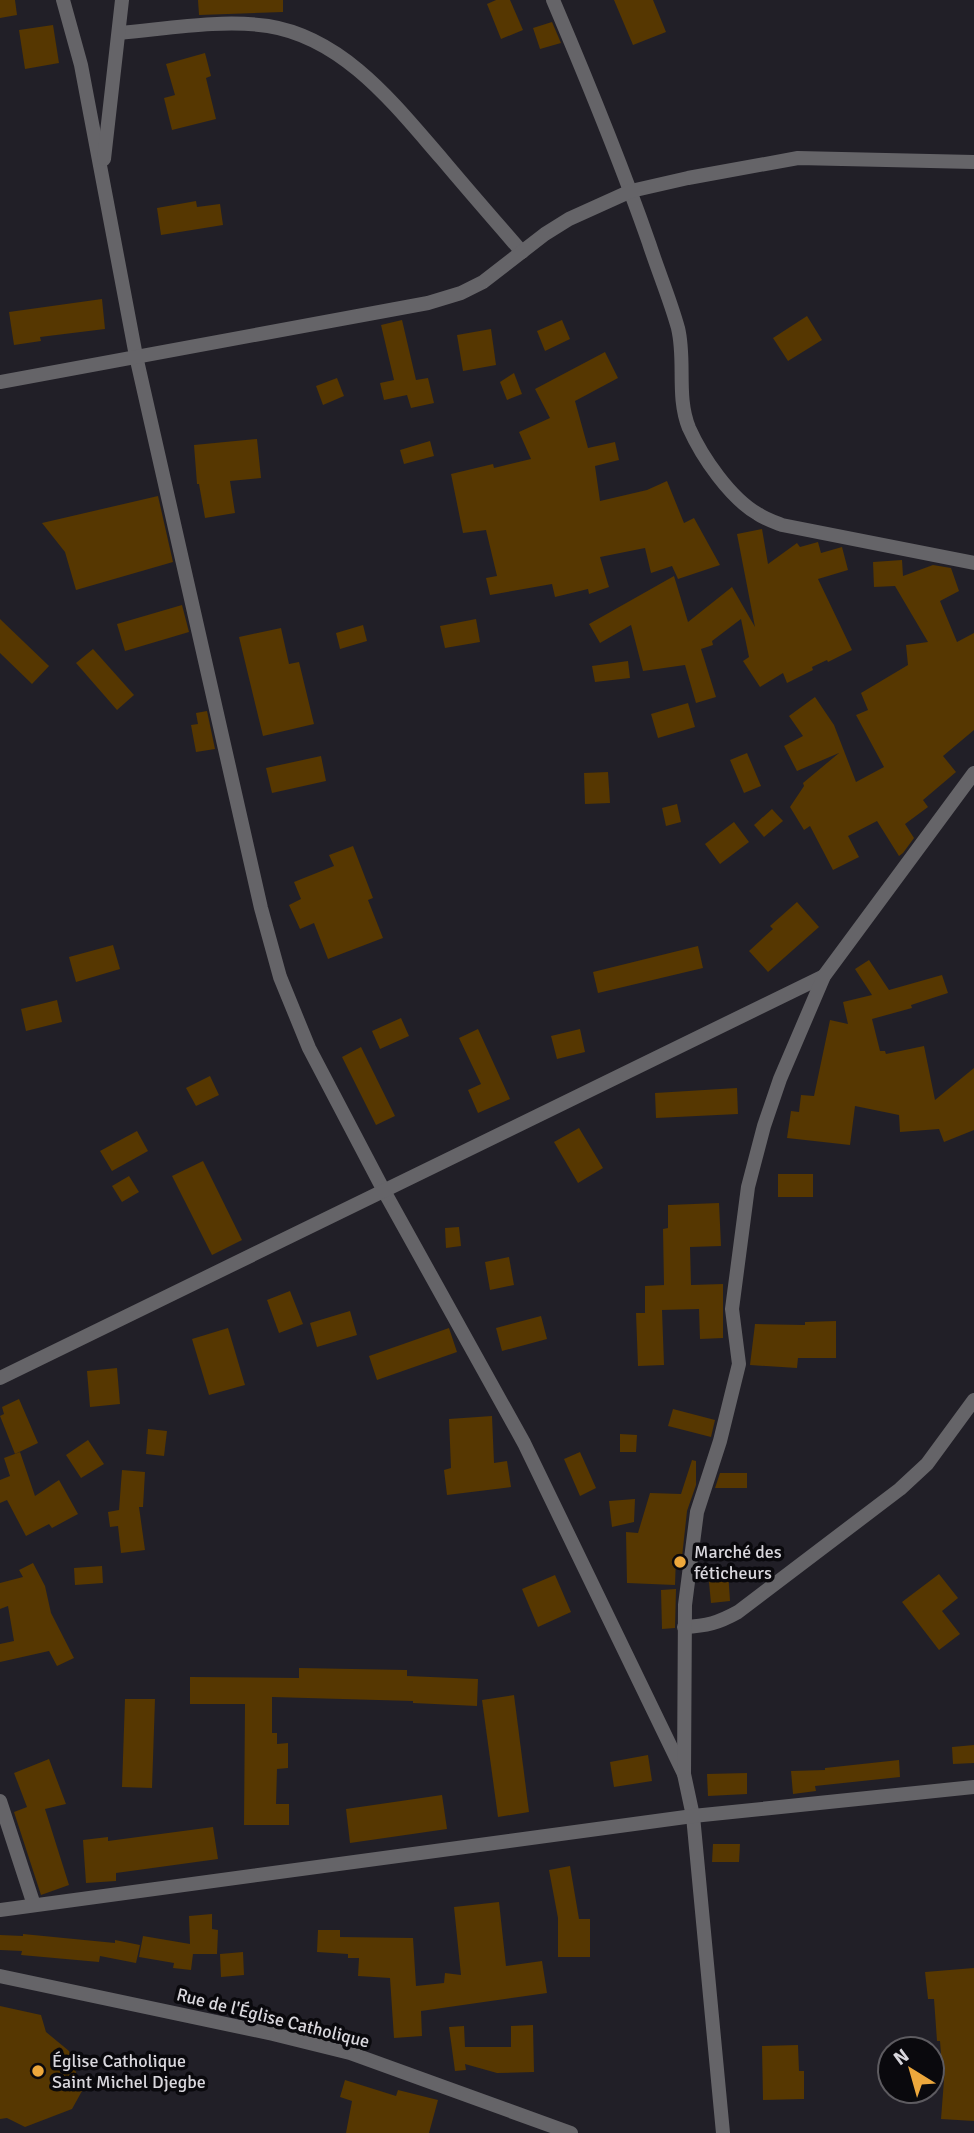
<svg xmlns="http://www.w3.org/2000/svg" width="974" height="2133" font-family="Signika,sans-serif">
<rect width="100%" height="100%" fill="#211f27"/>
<g fill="#563701">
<path d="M0,0h15l2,15 -17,3z"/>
<path d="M198,0h85v12l-84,3z"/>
<path d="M496,0h14l13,30 -22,9 -14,-35z"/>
<path d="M614,0h39l13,32 -33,13z"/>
<path d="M552,22l9,21 -21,6 -7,-21z"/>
<path d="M53,25l6,38 -34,6 -6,-39z"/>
<path d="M205,53l6,23 -5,2 10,41 -44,11 -8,-32 11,-3 -9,-31z"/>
<path d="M196,201l1,6 23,-3 3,21 -62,10 -4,-27z"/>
<path d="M102,299l3,30 -65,8 1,4 -27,4 -5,-33z"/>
<path d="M807,316l15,24 -34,21 -15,-23z"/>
<path d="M402,320l14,60 12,-2 6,25 -23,5 -4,-13 -23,5 -4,-17 14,-3 -13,-55z"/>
<path d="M562,320l8,19 -25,12 -8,-20z"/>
<path d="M491,329l5,36 -33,6 -6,-36z"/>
<path d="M605,352l13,26 -43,23 13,47 27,-6 4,18 -24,6 5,35 47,-11 20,-9 17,42 10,-5 26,47 -42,14 -6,-13 -21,7 -6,-25 -45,9 9,30 -20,7 -1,-5 -33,8 -3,-13 -62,11 -4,-17 11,-2 -11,-46 -23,3 -12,-59 42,-10 1,4 37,-9 -12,-27 31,-14 -15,-29z"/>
<path d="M514,373l8,21 -15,6 -7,-18z"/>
<path d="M337,378l7,18 -21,9 -7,-19z"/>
<path d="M257,439l4,39 -31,3 5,32 -30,5 -6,-34h-2l-3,-39z"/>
<path d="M430,441l4,15 -30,8 -4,-14z"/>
<path d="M158,496l15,66 -97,28 -11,-38 -23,-29z"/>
<path d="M762,529l6,35 29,-21 3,4 18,-5 3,11 21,-6 6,23 -30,9 34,71 -24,12 -1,-2 -15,7 1,3 -26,13 -4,-10 -23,14 -17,-26 6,-4 -8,-38 -29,22 1,4 -12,4 15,48 -20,6 -11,-38 -42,6 -12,-46 -31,18 -11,-19 85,-48 14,46 44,-35 23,40 -18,-93z"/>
<path d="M902,560l1,16 30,-11 18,3 8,23 -19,10 17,41 17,-9v97l-31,26 13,16 -33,28 5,7 -23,17 9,14 -11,15 -4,3 -22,-35 -29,15 11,21 -26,13 -23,-44 -6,4 -14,-23 14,-21 -1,-3 36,-30 -42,18 -13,-25 19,-10 -14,-20 26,-19 19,28 22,57 28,-15 -28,-52 12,-5 -7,-17 47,-28 -2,-20 22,-3 -33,-56 -21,1 -1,-25z"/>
<path d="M182,605l7,27 -64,19 -8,-27z"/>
<path d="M0,619l49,47 -17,18 -32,-31z"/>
<path d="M476,619l4,23 -35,6 -5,-22z"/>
<path d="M363,625l4,16 -27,8 -4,-16z"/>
<path d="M281,628l8,36 10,-2 15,62 -51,12 -24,-99z"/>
<path d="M93,649l41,46 -17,15 -41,-47z"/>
<path d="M628,661l2,17 -35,4 -3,-16z"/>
<path d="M688,703l7,24 -37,11 -7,-24z"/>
<path d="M207,711l8,38 -19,3 -5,-27 7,-1 -2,-11z"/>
<path d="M747,753l14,33 -17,7 -14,-33z"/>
<path d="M321,756l5,25 -54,12 -6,-25z"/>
<path d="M608,772l2,31 -25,1 -1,-31z"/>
<path d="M677,804l4,18 -15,4 -4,-18z"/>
<path d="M772,809l11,12 -19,16 -10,-12z"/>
<path d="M734,822l15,20 -29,22 -15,-20z"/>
<path d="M353,846l20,52 -5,2 15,38 -55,21 -14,-36 -14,6 -11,-24 12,-6 -7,-17 40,-16 -5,-11z"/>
<path d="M797,902l22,25 -51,45 -19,-21 24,-22 -3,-3z"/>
<path d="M113,945l7,24 -44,13 -7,-25z"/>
<path d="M698,946l5,22 -105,25 -5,-21z"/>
<path d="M869,960l20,30 53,-15 6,18 -37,12 1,3 -40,11 8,32h5l1,3 38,-8 11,54 39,-32v62l-30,12 -5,-13 -39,3 -1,-17 -44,-9 -5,39 -63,-7 4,-27 8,1 2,-17 13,1 16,-76 18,4 -5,-22 29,-7 -17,-26z"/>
<path d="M57,1000l5,22 -36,9 -5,-22z"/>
<path d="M401,1018l8,18 -29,13 -8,-18z"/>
<path d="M478,1029l32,70 -32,14 -10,-23 13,-6 -22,-46z"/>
<path d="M580,1029l5,23 -28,7 -6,-23z"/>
<path d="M361,1047l34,69 -19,9 -34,-68z"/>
<path d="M210,1076l9,19 -23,11 -10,-18z"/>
<path d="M737,1088l1,26 -82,4 -1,-25z"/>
<path d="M579,1128l24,40 -25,15 -24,-41z"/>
<path d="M137,1131l11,20 -36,20 -12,-20z"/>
<path d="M203,1161l39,79 -30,15 -40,-79z"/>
<rect x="778" y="1174" width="35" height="23"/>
<path d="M129,1176l10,16 -17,10 -10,-16z"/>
<path d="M719,1203l2,43 -31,1 1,38 32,-1v54l-23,1 -1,-30 -37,1 2,55 -26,1 -2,-53h9v-27l19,-1 -1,-56 5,-1v-23z"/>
<path d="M459,1227l2,19 -15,2 -1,-20z"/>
<path d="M509,1257l5,28 -24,5 -5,-28z"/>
<path d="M290,1291l13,33 -24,9 -12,-33z"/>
<path d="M350,1311l7,24 -40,12 -7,-24z"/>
<path d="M541,1316l6,23 -45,12 -6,-23z"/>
<path d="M836,1321v37h-38l-1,10 -47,-3 5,-41 50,1v-3z"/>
<path d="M228,1328l17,57 -36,10 -17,-56z"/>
<path d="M449,1328l8,24 -80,28 -8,-24z"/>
<path d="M117,1368l3,36 -30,3 -3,-36z"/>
<path d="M19,1399l19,44 -23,11 -15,-38 4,-2 -2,-7z"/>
<path d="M673,1409l42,11 -4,17 -43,-11z"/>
<path d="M492,1416l2,47 13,-2 4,26 -64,8 -3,-25 7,-2 -2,-49z"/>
<path d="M148,1429l19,2 -3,25 -18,-2z"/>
<path d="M620,1434l17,1 -1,17h-16z"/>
<path d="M88,1440l16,24 -23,14 -15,-23z"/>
<path d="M20,1452l15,44 24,-16 19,34 -26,14 -3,-4 -23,12 -19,-36 -7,3v-23l10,-4 -6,-18z"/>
<path d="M580,1452l16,36 -16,8 -16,-37z"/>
<path d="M692,1460l4,1v24l-9,26 -5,46h-6l-1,28 -48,-2 -1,-51 12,1 12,-40 31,1z"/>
<path d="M122,1470l23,2 -2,35h-4l6,43 -24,3 -3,-27 -8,1 -2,-15 11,-2z"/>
<path d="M720,1473h27v15h-32z"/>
<path d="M635,1499l-1,23 -22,5 -3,-26z"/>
<path d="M33,1563l12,23 6,27 23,45 -17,8 -8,-15 -49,11v-18l14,-3 -6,-35 -8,3v-26l23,-6 -4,-7z"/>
<path d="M102,1566l1,17 -28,2 -1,-17z"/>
<path d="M728,1571l2,30 -19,2 -3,-31z"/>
<path d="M939,1574l19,24 -16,13 18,23 -21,16 -37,-48z"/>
<path d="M555,1575l16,37 -33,15 -16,-38z"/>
<path d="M676,1589l-1,39 -13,1 -1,-39z"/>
<path d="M299,1668l108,2v6l71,3 -1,27 -64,-3v-2l-141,-4v36h5v11l11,-1v25l-11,1 -1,35h13v21h-45l1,-121h-55v-27l109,1z"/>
<path d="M514,1695l15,117 -31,5 -16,-117z"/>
<path d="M125,1699h30l-3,89 -30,-1z"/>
<path d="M974,1745v18l-21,1 -1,-17z"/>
<path d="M648,1755l4,26 -38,6 -4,-25z"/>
<path d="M49,1759l17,45 -21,5 24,76 -28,10 -27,-83 13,-5 -13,-34z"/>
<path d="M899,1760l1,17 -85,9 1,5 -23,3 -2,-23 34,-1v-2z"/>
<path d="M747,1773v21l-39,2 -1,-22z"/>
<path d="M442,1795l5,34 -97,14 -4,-34z"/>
<path d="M213,1827l5,32 -102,14v8l-30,2 -3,-43 25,-3v4z"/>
<path d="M713,1844h27l-1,18h-27z"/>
<path d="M570,1866l9,53h11v38h-32v-39l-9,-48z"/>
<path d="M499,1902l7,64 36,-5 5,32 -126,18 1,25 -28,2 -4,-60 -32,-2 1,-18h-11v-4l-31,-2 1,-22h22v7l73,1 3,48 28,-3 1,-10 16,2 -7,-68z"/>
<path d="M212,1914v15l6,1 -1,24h-24l-2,16 -18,-2 1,-5 -35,-6 4,-21 47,8 -1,-28z"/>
<path d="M23,1934l92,9v-3l25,5 -4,18 -36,-7 -1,6 -78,-7 1,-4 -22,-1v-15l23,1z"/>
<path d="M243,1952l1,23 -23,2 -1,-23z"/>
<path d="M974,1968v153l-33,-2 4,-52h-3l-2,-26h-3l-3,-42h-6l-3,-27z"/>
<path d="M0,2006l41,9 5,17 23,19 13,40 -10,18 -47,18 -18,-9 -7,1z"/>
<path d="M533,2025l1,47 -37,1 -32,-9 1,6 -11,1 -6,-44 15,-1 1,21h46v-21z"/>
<path d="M798,2045l1,26h5v28l-41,1 -1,-54z"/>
<path d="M345,2080l51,16 2,-6 40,10 -9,33h-83l6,-32 -12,-4z"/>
</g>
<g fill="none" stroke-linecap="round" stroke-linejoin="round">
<g stroke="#656468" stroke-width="14">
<path d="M63,0l18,65 55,291 125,552 19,69 29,71 75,143 140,252 160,331"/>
<path d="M553,0c34,80 67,160 96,243 9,28 21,56 29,85 8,33 -2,68 11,100 13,29 41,70 69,86 7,5 16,8 24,11l192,38"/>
<path d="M119,33c47,-4 102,-14 149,-7 76,12 127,79 174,133 26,31 53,62 80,93"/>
<path d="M104,159l18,-159"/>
<path d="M0,382l428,-79 33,-10 22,-11 62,-48 24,-15 62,-28 57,-13 110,-20 176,4"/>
<path d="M0,1378l824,-402"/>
<path d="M684,1627c23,-1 34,-4 54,-15l162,-123 27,-25 47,-64"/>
<path d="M0,1801l34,104"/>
<path d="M0,1976l273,58 77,19 221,80"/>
<path d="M723,2133l-30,-317 -9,-42 1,-169 12,-93 23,-71 19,-77 -7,-55 16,-122 16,-61 16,-47 44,-103 150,-203"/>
</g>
<path stroke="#656468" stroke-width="14" d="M0,1910l693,-94 281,-29"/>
</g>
<g fill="#eda83c" stroke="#0a090d" stroke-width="2.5">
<circle cx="680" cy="1562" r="7"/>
<circle cx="38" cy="2071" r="7"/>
</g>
<g text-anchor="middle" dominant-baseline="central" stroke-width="7" stroke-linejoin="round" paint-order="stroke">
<g font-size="18" fill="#d9d7dd" stroke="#0a090d" text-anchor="start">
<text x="694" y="1552">Marché des<tspan x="694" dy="21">féticheurs</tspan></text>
<text x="52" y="2061">Église Catholique<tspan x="52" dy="21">Saint Michel Djegbe</tspan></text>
</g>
<g font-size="18" fill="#d9d7dd" stroke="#0a090d">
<text transform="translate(273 2018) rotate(14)">Rue de l'Église Catholique</text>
</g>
</g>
<g transform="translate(911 2070) rotate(323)"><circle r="33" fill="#0a090d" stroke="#5d5b60" stroke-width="2"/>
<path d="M0-5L12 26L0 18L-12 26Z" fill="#eda83c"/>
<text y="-10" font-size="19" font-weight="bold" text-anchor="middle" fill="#d9d7dd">N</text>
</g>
</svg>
